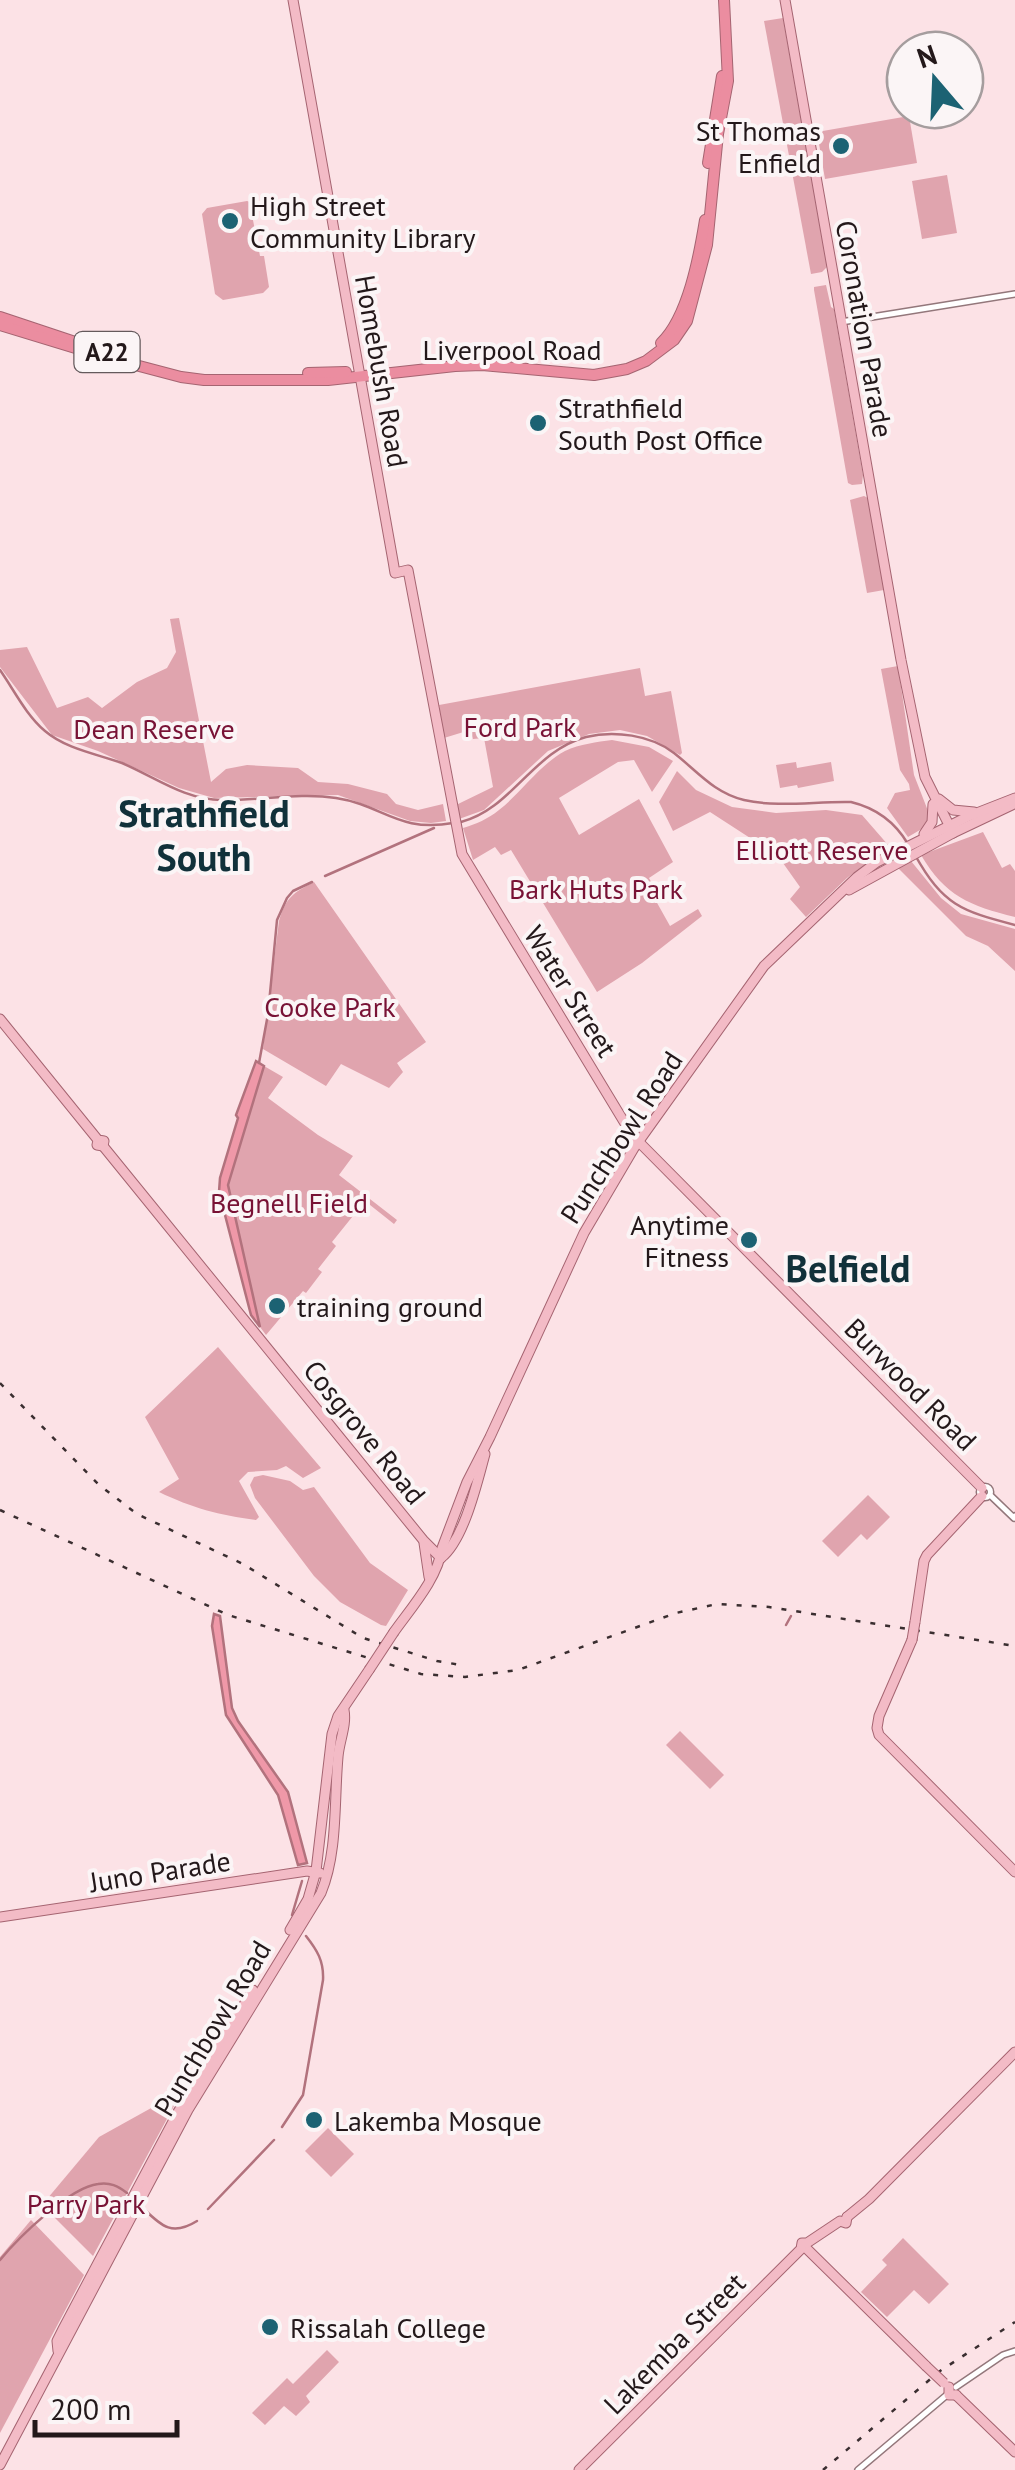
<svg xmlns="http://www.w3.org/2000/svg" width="1015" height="2470" font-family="'PT Sans',sans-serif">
<rect width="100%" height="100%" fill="#fce2e6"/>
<g fill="#e0a4ae">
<path d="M783,18l44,249 -5,5 -11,2 -47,-253z"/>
<path d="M909,116l8,47 -92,16 -8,-47z"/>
<path d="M947,175l10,58 -35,6 -10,-58z"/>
<path d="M247,201l6,2 3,5 -5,2 9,46h4l5,31 -6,6 -40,7 -8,-6 -13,-80 5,-6z"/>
<path d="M826,285l5,22 3,2 29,166 -1,9 -10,1 -4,-2 -34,-193v-3z"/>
<path d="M864,496l4,2 16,92 -17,3 -17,-93z"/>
<path d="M179,618l32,164 15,-13 21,-4 51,3 20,14 30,2 39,10 9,10 22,6 25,-6 3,17 -15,2 -21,-2 -72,-26 -124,3 -35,-10 -81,-37 -46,-16 -52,-68v-17l27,-3 30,61 31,-11 14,11 35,-26 30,-14 9,-16 -6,-33z"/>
<path d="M898,666l16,109 16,41 -5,11 -17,10 -21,-29 8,-15 15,-3 -1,-6 -9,-14 -19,-101z"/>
<path d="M640,668l5,28 26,-5 11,62 -2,2 -33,-19 -27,-6 -31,4 -41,17 -64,59 -25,9 -3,-14 37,-18 -9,-49 -11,1 -3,-9 -26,8 -5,-33z"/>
<path d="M612,740l37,7 24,14 -21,31 -18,-32 -16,2 -59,36 20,37 60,-36 34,63 -24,16 11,20 -4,3 14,25 28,-17 4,7 -60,47 -45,29 -86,-142 -10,5 -6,-8 -22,13 -10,-32c13,-4 25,-9 36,-18 23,-18 40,-45 66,-59 15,-7 32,-9 47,-11z"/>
<path d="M796,762l1,6 34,-6 3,19 -36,7 -1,-3 -17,3 -4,-23z"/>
<path d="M677,771l19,19 36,17 44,6 50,-3 36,5 27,31 -42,32 -41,39 -16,-18 10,-12 -22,-31 -68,-44 -37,19 -14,-29z"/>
<path d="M983,832l19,36 8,-4 5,7v46c-45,-11 -70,-21 -94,-62z"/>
<path d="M911,861l30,37 20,16 54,15v42l-27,-25 -22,-10 -68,-68z"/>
<path d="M314,882l112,160 -29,21 6,9 -14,16 -48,-24 -15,22 -63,-37 16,-128c7,-24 14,-28 35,-39z"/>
<path d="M264,1066l19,11 -15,21 50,37 35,21 -14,19 58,45 -3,4 -29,-23 -33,41 4,4 -18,23 4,3 -16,21 -3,-2 -37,44 -6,-8 -32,-142z"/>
<path d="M218,1347l103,121 -18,10 -17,-12 -9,4 -29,2 -9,9 20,36 -3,3c-37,-5 -64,-12 -97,-28l20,-13 -34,-62z"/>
<path d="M263,1475l27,6 13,9 11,-3 56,76 38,27 -22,36 -5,-1 -41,-23 -26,-26 -59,-78 -5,-13 4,-8z"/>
<path d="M868,1495l22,22 -23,23 -6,-6 -23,23 -16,-16z"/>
<path d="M680,1731l44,44 -14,14 -44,-44z"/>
<path d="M170,2100l5,4 -82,152 -51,-51 57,-68 63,-35z"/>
<path d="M328,2128l26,26 -23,23 -26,-26z"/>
<path d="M31,2220l53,55 -84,158v-176z"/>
<path d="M903,2238l46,46 -20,20 -15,-14 -27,27 -26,-25 26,-27 -5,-5z"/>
<path d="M327,2350l12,12 -33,34 4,6 -14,14 -12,-10 -19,19 -13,-12 35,-35 6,6z"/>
</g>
<g fill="#ef98a8" stroke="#b2727d" stroke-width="2.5">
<path d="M256,1061l8,5 -36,119 32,142 -9,-12 -32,-123 1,-14 18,-60 -2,-3z"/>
<path d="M214,1614l6,2 12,92 6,13 50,71 19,71 -9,2 -20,-70 -52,-80 -14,-89z"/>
</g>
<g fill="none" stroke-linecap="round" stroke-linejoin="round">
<g stroke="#b2727d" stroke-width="2.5">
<path d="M0,670c14,20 26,45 45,61 21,18 52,23 77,32 33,14 63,37 100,37 37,1 77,-8 114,-2 47,7 62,35 117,25"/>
<path d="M461,822c51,-13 72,-71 125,-85 28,-7 65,-2 88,16 23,18 40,40 70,47 34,8 72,1 107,2 25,6 44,20 57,42"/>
<path d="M915,855c28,50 46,56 100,70"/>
<path d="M325,876l109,-48"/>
<path d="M259,1063l9,-49 9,-94 10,-22 6,-7 19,-9"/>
<path d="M786,1625l5,-9"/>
<path d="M292,1915l10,-34"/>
<path d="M282,2127l21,-32 20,-115c1,-19 -6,-30 -17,-44"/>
<path d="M144,2209c18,18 29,27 53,12"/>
<path d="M208,2209l66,-69"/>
<path d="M0,2260c18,-22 70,-73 98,-76 12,-2 20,2 29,9"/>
</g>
<defs>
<g id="minor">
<path d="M841,322l174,-28"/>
<circle cx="985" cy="1492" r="5.5"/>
<path d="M990,1495l24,23 1,-2"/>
<path d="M956,2387l47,-32 12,-4"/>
<path d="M858,2470l90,-76"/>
</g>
<g id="major">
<path d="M293,0l100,561 2,12 13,-3 54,284 170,281 350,353"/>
<path d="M785,0l116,660 24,117 28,56"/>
<path d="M939,799l14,11 21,2"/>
<path d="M924,834l8,-12 1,-18"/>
<path d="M849,890l104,-57 59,-28"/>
<path d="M0,1019l98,121 6,1 -1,5 -6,-1 1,-5"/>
<path d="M103,1146l321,395 17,17"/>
<path d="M424,1543l5,34"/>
<path d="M441,1558c23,-18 36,-75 44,-104"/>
<path d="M915,1622l9,-61 3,-6 55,-59"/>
<path d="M394,1632c17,-24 44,-54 48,-84l25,-66 23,-45 94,-204 50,-85 130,-182 93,-89 20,-15 92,-46 46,-18"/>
<path d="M912,1640l-33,76 -2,12 2,7 136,137"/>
<path d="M0,1917l307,-46 13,2"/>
<path d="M290,1930l18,-31 8,-28 16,-137 6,-18 31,-46"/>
<path d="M847,2217l22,-18 146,-147"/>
<path d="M807,2249l119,117"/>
<path d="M58,2351l-1,-10 7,-14 114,-215 75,-122"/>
<path d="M949,2387v8h7"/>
<path d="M956,2395l59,57"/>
<path d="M0,2465l188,-355 133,-217c17,-41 13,-92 17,-136 1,-15 9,-32 6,-47"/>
<path d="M579,2470l222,-221 1,-6h5l33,-22 6,2 1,-6"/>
</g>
<g id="highway">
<path d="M708,163l14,-87"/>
<path d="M0,317l90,30"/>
<path d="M0,325l105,32 76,20 23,3h124l127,-14 27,-1 112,10 33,-6 19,-8 28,-21 13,-19 20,-76 11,-111 10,-53 -4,-81"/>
<path d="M661,343c27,-26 38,-86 44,-123"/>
<path d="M308,373l38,-1"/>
</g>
</defs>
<use href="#minor" stroke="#93777b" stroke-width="8"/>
<use href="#major" stroke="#a56471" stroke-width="11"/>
<use href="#highway" stroke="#a56471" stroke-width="12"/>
<use href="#minor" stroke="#fff" stroke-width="5"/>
<use href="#major" stroke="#f3bbc6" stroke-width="9"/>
<use href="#highway" stroke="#eb8da0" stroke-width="10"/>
<g stroke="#3a2e30" stroke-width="2.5" stroke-dasharray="5 10" stroke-linecap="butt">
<path d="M0,1383l98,101 39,30 106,50 120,74 74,23 24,4"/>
<path d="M0,1510l228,105 193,59 44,3 53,-7 158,-57 41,-9 52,3 246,39"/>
<path d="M823,2470l117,-99 75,-49"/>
</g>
<defs>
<g id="major-bridge">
<path d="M912,1640l3,-18"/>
<path d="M369,1670l25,-38"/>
<path d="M926,2366l18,17"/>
</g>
</defs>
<use href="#major-bridge" stroke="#a56471" stroke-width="11" stroke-linecap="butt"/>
<use href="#major-bridge" stroke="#f3bbc6" stroke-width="9"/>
</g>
<g fill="#1c6273" stroke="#fbf5f6" stroke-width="4">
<circle cx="841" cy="146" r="10"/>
<circle cx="230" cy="221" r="10"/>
<circle cx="538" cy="423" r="10"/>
<circle cx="749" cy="1240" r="10"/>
<circle cx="277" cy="1306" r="10"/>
<circle cx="314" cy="2120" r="10"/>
<circle cx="270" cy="2327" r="10"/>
</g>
<g text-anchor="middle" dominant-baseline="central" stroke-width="8" stroke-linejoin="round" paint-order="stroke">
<rect fill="#fbf5f6" stroke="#645a5c" stroke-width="2.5" x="74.5" y="332" width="65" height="40" rx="8"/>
<g font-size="25" font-weight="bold" fill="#23181a">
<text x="107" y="352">A22</text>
</g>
<g font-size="28" fill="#23181a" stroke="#fbf5f6" text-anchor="start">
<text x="821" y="130" text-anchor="end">St Thomas<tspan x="821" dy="32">Enfield</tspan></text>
<text x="250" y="205">High Street<tspan x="250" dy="32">Community Library</tspan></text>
<text x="558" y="407">Strathfield<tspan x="558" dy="32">South Post Office</tspan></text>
<text x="729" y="1224" text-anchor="end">Anytime<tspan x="729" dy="32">Fitness</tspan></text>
<text x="297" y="1306">training ground</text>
<text x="334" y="2120">Lakemba Mosque</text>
<text x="290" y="2327">Rissalah College</text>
</g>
<g font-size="28" fill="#23181a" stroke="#fbf5f6">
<text transform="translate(865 329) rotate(80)">Coronation Parade</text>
<text x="512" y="349">Liverpool Road</text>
<text transform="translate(382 371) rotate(80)">Homebush Road</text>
<text transform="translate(571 991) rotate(58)">Water Street</text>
<text transform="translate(621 1137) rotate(-57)">Punchbowl Road</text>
<text transform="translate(911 1384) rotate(45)">Burwood Road</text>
<text transform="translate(365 1432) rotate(51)">Cosgrove Road</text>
<text transform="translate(160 1871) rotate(-9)">Juno Parade</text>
<text transform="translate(212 2028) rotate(-59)">Punchbowl Road</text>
<text transform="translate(674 2343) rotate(-45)">Lakemba Street</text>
</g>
<g font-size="28" fill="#781235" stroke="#fbf5f6">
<text x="520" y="726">Ford Park</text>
<text x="154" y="728">Dean Reserve</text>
<text x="822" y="849">Elliott Reserve</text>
<text x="596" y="888">Bark Huts Park</text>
<text x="330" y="1006">Cooke Park</text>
<text x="289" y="1202">Begnell Field</text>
<text x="86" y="2203">Parry Park</text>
</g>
<g font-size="38" font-weight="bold" fill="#11313a" stroke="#fbf5f6">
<text x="204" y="812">Strathfield<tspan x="204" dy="44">South</tspan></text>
<text x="848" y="1267">Belfield</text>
</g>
</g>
<g transform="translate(935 80) rotate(341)"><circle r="48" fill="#fbf5f6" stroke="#a59d9e" stroke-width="2.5"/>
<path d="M0-8L18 38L0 25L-18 38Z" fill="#1c6273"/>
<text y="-15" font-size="28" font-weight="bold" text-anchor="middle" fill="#23181a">N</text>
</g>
<path d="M35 2420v15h142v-15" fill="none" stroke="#23181a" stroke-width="5"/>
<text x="50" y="2420" font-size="30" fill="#23181a" stroke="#fbf5f6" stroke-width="8" paint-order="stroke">200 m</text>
</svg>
